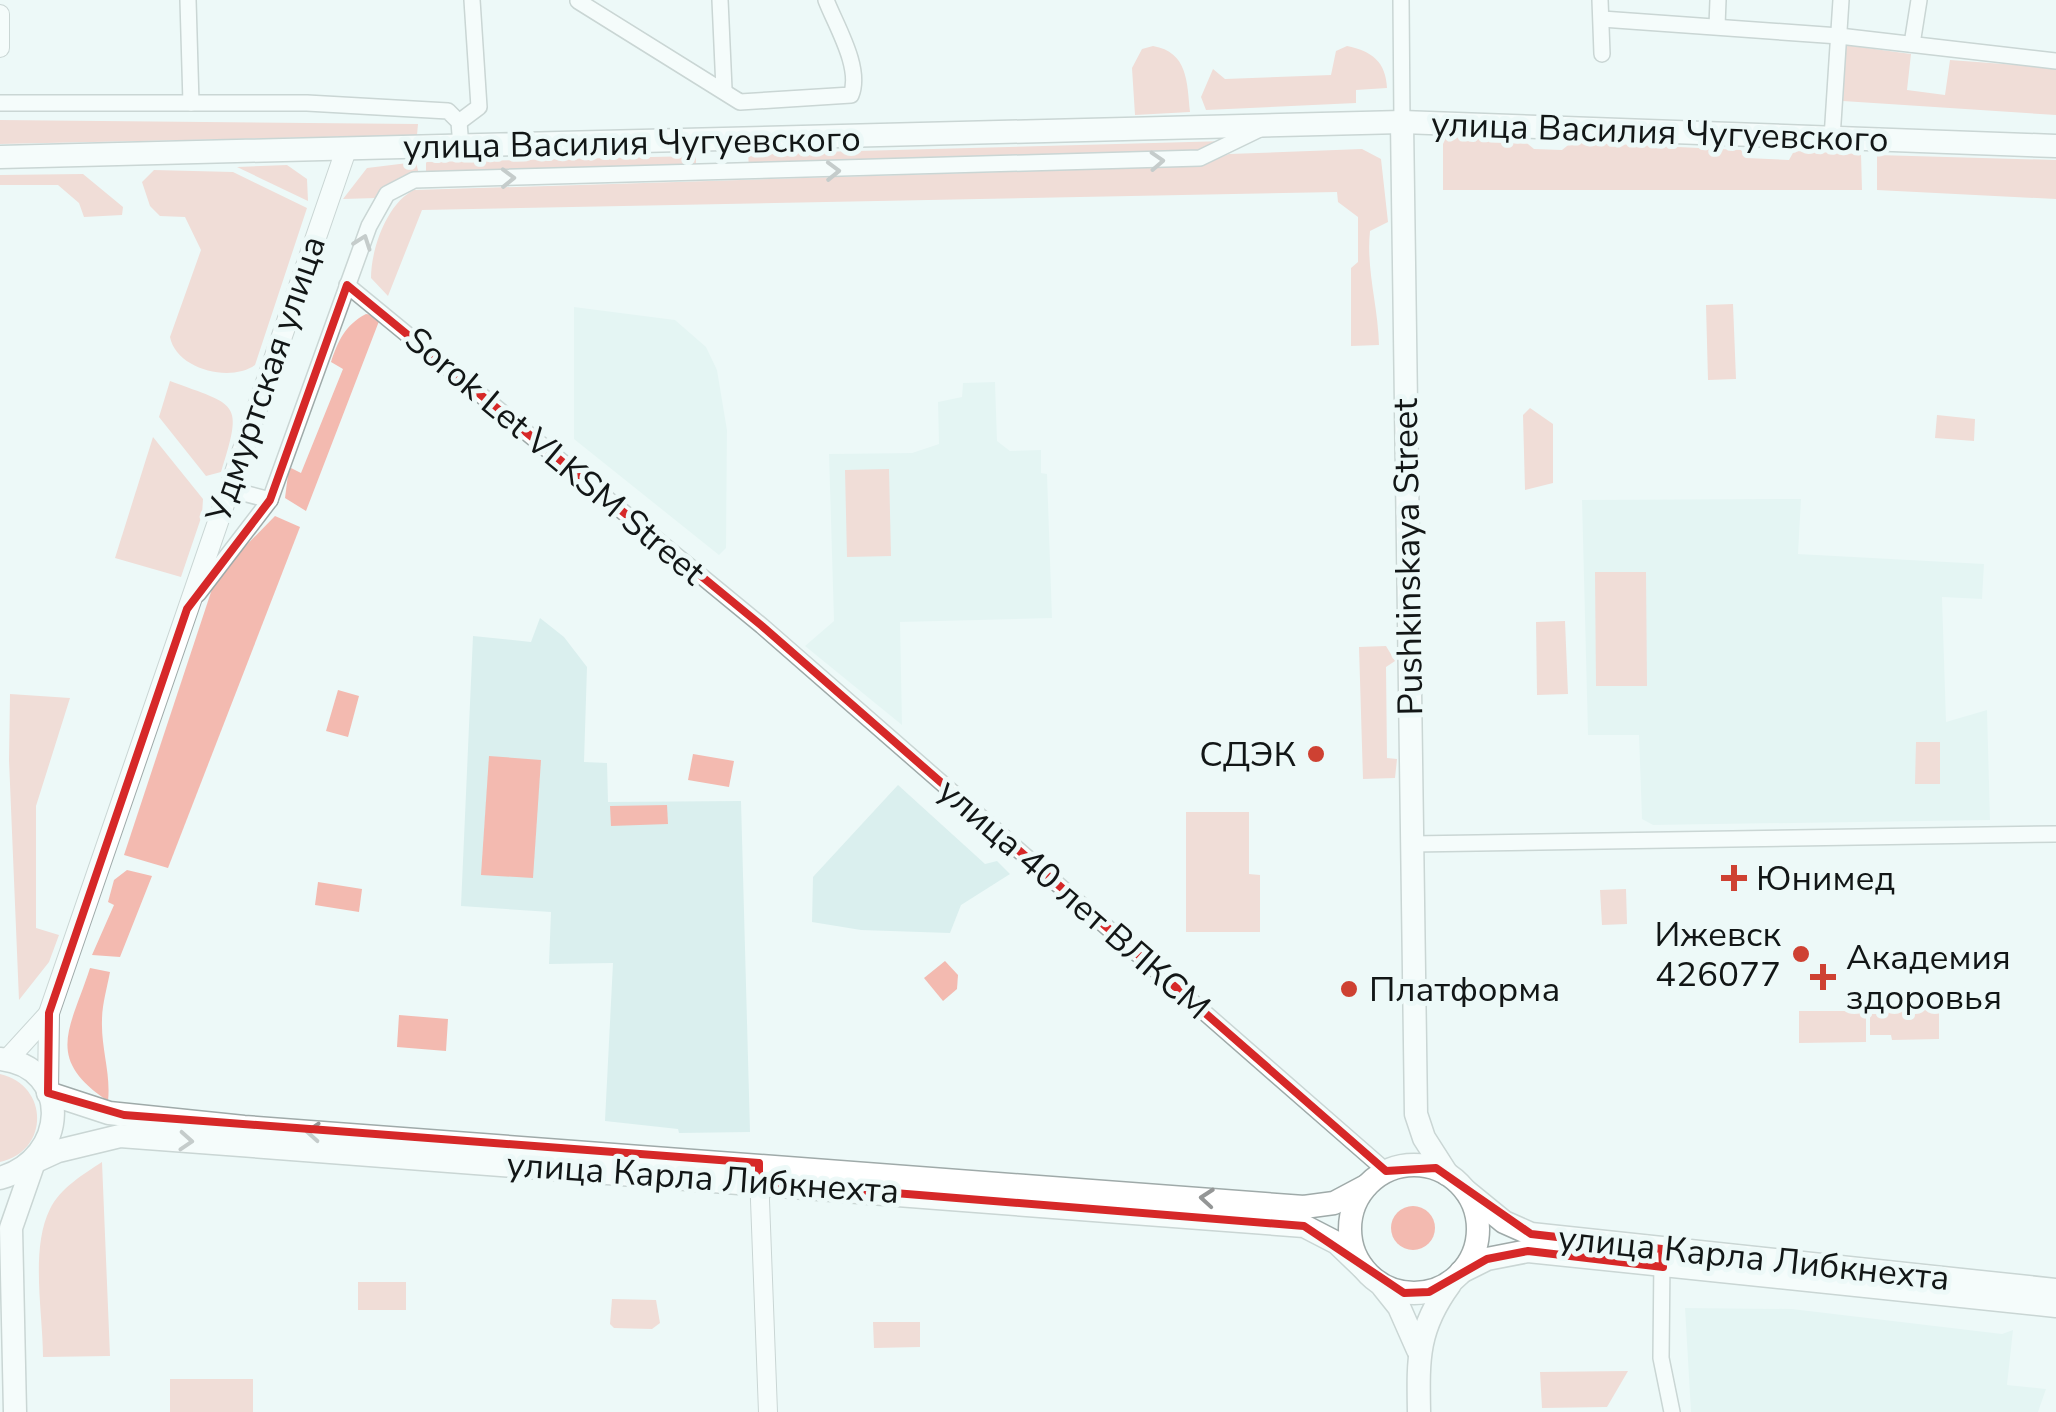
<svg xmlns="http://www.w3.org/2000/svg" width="2056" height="1412" font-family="'Nunito Sans',sans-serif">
<rect width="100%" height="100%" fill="#edf9f8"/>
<g fill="#daefee">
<path d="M574,307l101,13 31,27 11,23 10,60 -1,118 -7,7 -145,-116z"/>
<path d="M995,382l2,59 13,10 31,-1v23l6,1 5,144 -152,4 2,103 -97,-79 29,-25 -5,-167 83,-1 27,-9 -1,-42 24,-5 1,-14z"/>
<path d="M1801,499l-3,55 186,10 -2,35 -40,-2 4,125 41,-12 3,110 -337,5 -11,-6 -3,-84h-51l-6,-235z"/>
<path d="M540,618l24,19 23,30 -3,95 23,1 1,39 133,-1 9,331 -71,1 -1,-4 -73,-8 8,-158 -64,1 2,-52 -90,-6 12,-270 58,6z"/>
<path d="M898,785l87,79 12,-3 13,13 -49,31 -11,28 -89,-3 -49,-8 1,-45z"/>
<path d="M1685,1308l107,1 210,25 11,-4 -6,55 39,4 -8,23h-347z"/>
</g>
<g fill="#f3bab0">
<path d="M1845,45l66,9 -4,36 38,5 5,-35 106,8v47l-213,-14z"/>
<path d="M1153,46c35,6 34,36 37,66l-55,3 -3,-47 10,-19z"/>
<path d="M1347,46c25,5 39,16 40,42l-31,2v13l-150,7 -5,-13 12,-28 12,10 106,-4 5,-24z"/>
<path d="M0,120l418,4 -1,11 -417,9z"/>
<path d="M1443,137l79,2 12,10 28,1 10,-8 169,8 5,8 43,2 5,-9 67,3 1,36h-419z"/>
<path d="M1226,141l-26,11 -451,15 -1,-13z"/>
<path d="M1362,149l19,10 7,63 -18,9c-4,39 8,74 9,114l-28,1v-78l7,-6v-45l-20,-15 -1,-10 -915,18 -34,86 -17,-18c0,-29 16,-75 43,-88l785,-24 30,-12z"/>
<path d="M1877,155l179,5v39l-179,-9z"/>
<path d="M696,156v14l-270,6v-14z"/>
<path d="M416,162l3,13 -32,10 -11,13 -33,1 24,-31z"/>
<path d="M287,165l20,14 1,22 -71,-34z"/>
<path d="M154,170l79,2 74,36 -52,157c-25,18 -79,4 -85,-28l31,-87 -16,-33 -25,-1 -10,-10 -8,-24z"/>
<path d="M83,174l40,33 -1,8 -38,2 -5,-14 -21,-18h-58v-10z"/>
<path d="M1733,304l3,75 -28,1 -2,-75z"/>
<path d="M366,314l15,2 -75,195 -21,-13 4,-31 12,6 42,-104 -12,-7c7,-21 14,-37 35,-48z"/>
<path d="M170,381c67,25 74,19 51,91l-15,4 -47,-59z"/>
<path d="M1530,408l23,16v59l-28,7 -2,-75z"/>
<path d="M1937,415l38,4 -1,22 -39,-3z"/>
<path d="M153,437l50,62 -1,16 -21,62 -66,-19z"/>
<path d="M889,469l2,87 -44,1 -2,-87z"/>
<path d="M275,516l25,11 -132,341 -44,-13 88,-266 11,-20z"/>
<path d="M1595,572h51l1,114h-51z"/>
<path d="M1565,621l3,73 -31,1 -1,-73z"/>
<path d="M1386,646l9,15 -9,6 1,91 10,1 -2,19 -32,1 -4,-132z"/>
<path d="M338,690l21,6 -11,41 -22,-6z"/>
<path d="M10,694l60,4 -34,108v122l23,7 -10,27 -30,38 -10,-240z"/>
<path d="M1916,742h24v42h-25z"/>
<path d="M693,754l41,7 -5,26 -41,-7z"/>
<path d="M489,756l52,4 -8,118 -52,-3z"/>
<path d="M667,805l1,19 -57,2 -1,-20z"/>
<path d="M1186,812h63v62l11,1v57h-74z"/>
<path d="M127,870l25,6 -32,81 -28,-2 22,-50 -6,-3 6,-22z"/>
<path d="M318,882l44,7 -3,23 -44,-7z"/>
<path d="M1626,889l1,35 -25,1 -2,-35z"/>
<path d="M945,961l13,14 -1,14 -14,12 -19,-23z"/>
<path d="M90,968l20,4c-3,16 -8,33 -8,48 -1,29 9,53 6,81 -64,-43 -38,-71 -18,-133z"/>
<path d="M1870,996h21l1,14 47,-1v30l-47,1 -1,-5h-21z"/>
<path d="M1799,1011h67v31l-67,1z"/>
<path d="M399,1015l49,4 -2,32 -49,-4z"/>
<path d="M0,1074c49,11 50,77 0,88z"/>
<path d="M102,1162l8,194 -67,1c0,-44 -13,-108 7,-148 10,-21 34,-35 52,-47z"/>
<circle cx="1413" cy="1228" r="22"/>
<rect x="358" y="1282" width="48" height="28"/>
<path d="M612,1299l44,1 4,23 -8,6 -38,-1 -4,-4z"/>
<path d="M873,1322h47v25l-46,1z"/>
<path d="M1628,1371l-21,36 -65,1 -2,-36z"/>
<rect x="170" y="1379" width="83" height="33"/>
</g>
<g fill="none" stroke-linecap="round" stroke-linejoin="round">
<defs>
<g id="minor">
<path d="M188,0l3,103"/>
<path d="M720,0l4,89"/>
<path d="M1401,0l1,122"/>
<path d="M1600,0l2,54"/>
<path d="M578,1l162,101 111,-7c11,-27 -15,-69 -25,-95"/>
<path d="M1602,19l237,17 217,25"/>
<path d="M1717,26l1,-26"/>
<path d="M1912,44l7,-44"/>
<path d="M0,103h307l141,8 11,11 2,25"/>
<path d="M459,122l20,-15 -7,-107"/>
<path d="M1832,138l9,-138"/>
<path d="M347,285l415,341 624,545"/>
<path d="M228,489l42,11"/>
<path d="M198,594l72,-94 99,-274 18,-32 27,-14 786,-22 62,-30"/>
<path d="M1412,844l644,-10"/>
<path d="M1662,1257l-1,101 11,54"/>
</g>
<g id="tertiary">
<path d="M0,14v34"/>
<path d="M759,1174l9,238"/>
</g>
<g id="secondary">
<path d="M7,1060l41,-45"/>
<path d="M48,1093l1,-80 297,-863"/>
</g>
<g id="primary">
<path d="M1402,122l14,992 8,24 23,36"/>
<path d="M0,157l1402,-35 654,24"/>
<path d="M0,1059c73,8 68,100 0,119"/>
<path d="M48,1093l61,20 135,14 1060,80 30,-4 32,-17"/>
<path d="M34,1162l24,-11 62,-15 1184,90 33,17 25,24"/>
<circle cx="1414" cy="1229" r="64"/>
<path d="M1466,1191l38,31 27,12 525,56"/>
<path d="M1461,1272l26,-13 41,-8 528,55"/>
<path d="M1383,1287l16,20 19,43"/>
<path d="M15,1412l-4,-184 23,-66"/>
<path d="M1419,1412c-1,-53 -2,-83 31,-128"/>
</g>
</defs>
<use href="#minor" stroke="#9faaa9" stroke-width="18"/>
<use href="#tertiary" stroke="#9faaa9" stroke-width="20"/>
<use href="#secondary" stroke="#9faaa9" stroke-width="22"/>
<use href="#primary" stroke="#9faaa9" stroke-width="25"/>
<use href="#minor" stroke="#fff" stroke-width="15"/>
<use href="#tertiary" stroke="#fff" stroke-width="18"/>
<use href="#secondary" stroke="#fff" stroke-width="20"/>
<use href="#primary" stroke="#fff" stroke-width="22"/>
</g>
<defs><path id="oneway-chevron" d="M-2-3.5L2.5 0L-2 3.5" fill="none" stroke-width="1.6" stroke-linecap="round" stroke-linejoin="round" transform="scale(2.5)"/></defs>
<g stroke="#949696">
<use href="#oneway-chevron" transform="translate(1157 161) rotate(-3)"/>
<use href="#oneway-chevron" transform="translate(833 171) rotate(-1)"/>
<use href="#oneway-chevron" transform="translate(508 178) rotate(-1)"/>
<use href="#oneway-chevron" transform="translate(363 242) rotate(-70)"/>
<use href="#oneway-chevron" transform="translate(313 1132) rotate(-176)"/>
<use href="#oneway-chevron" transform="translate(186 1141) rotate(4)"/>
<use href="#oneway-chevron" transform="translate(1207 1198) rotate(-175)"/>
</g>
<path d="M0 0H2056V1412H0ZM347,285l415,341 624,545 50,-3 95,66 131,15 1,18 -135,-16 -41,8 -58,33 -25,1 -100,-67 -545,-44v-19l-635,-48 -76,-22 1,-80 138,-404 83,-109z" fill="#edf9f8" fill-opacity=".55" fill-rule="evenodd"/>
<path fill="none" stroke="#d62828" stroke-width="8" stroke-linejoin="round" d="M347,285l415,341 624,545 50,-3 95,66 131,15 1,18 -135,-16 -41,8 -58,33 -25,1 -100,-67 -545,-44v-19l-635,-48 -76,-22 1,-80 138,-404 83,-109z"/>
<g fill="#ce4132" stroke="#edf9f8" stroke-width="4">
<circle cx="1316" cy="754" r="10"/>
<path d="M1729 863h10v10h10v10h-10v10h-10v-10h-10v-10h10z"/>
<circle cx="1801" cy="954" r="10"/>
<path d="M1818 962h10v10h10v10h-10v10h-10v-10h-10v-10h10z"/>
<circle cx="1349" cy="989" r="10"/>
</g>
<g text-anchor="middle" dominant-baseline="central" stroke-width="10" stroke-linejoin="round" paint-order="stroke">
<g font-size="35" fill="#121616" stroke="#edf9f8">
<text transform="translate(1660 132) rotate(2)">улица Василия Чугуевского</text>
<text transform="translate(632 143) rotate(-1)">улица Василия Чугуевского</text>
<text transform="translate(266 379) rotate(-71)">Удмуртская улица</text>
<text transform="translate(555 456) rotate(40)">Sorok Let VLKSM Street</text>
<text transform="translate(1408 557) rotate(-91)">Pushkinskaya Street</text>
<text transform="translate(1074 899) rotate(41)">улица 40 лет ВЛКСМ</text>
<text transform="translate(703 1178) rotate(4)">улица Карла Либкнехта</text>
<text transform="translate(1754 1258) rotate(6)">улица Карла Либкнехта</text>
</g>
<g font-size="35" fill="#121616" stroke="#edf9f8" text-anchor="start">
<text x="1296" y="754" text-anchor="end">СДЭК</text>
<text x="1756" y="878">Юнимед</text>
<text x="1781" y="934" text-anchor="end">Ижевск<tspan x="1781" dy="40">426077</tspan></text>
<text x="1846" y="957">Академия<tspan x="1846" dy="40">здоровья</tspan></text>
<text x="1369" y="989">Платформа</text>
</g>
</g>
</svg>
